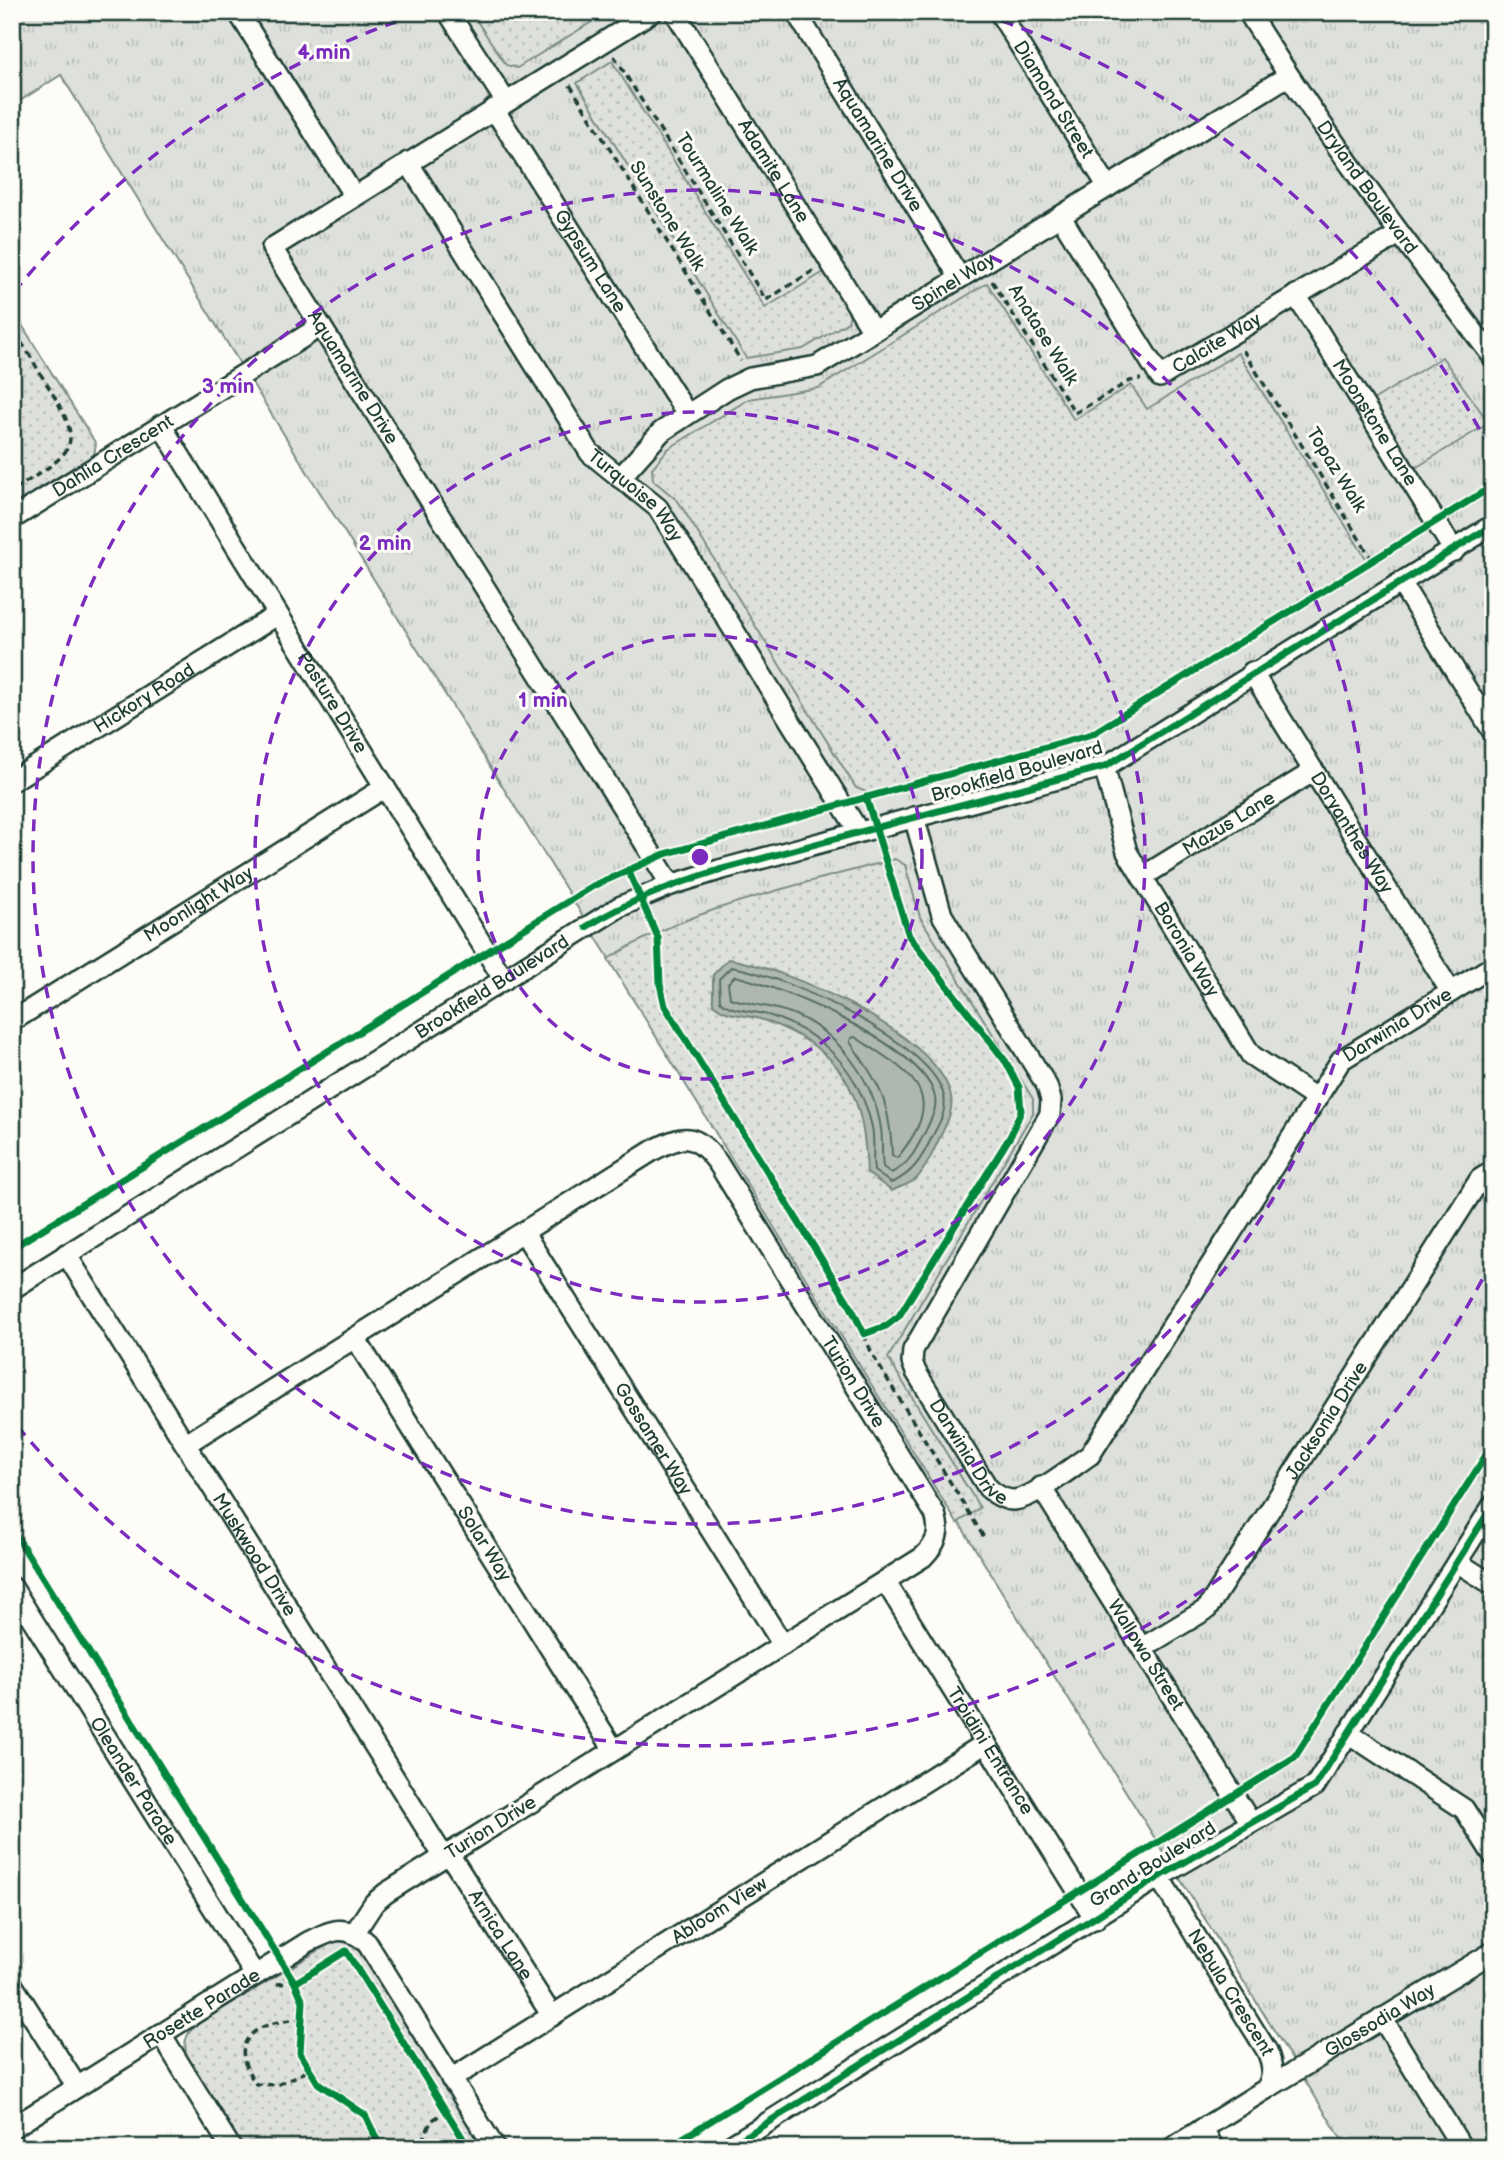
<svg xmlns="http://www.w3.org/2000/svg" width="1505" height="2160" font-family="'Balsamiq Sans',sans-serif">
<defs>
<pattern id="grass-tufts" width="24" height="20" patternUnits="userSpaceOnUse" patternTransform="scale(1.75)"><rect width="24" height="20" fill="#dde0db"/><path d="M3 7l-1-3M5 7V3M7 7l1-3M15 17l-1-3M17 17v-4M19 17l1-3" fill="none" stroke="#bdc1bd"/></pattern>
<pattern id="park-dots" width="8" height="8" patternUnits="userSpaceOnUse" patternTransform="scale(1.75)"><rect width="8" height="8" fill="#dde0db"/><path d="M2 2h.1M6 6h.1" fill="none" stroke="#bdc1bd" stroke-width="1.8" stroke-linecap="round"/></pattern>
</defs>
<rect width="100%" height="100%" fill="#fdfcf7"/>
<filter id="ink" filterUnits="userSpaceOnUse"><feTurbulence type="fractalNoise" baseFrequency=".0143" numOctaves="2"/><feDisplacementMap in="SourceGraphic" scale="14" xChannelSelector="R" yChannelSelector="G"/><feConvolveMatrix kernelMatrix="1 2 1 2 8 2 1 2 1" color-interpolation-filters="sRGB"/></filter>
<g filter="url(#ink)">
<path fill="url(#grass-tufts)" stroke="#7e8e88" stroke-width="2" d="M12,12h1481v2136h-146l-1286,-2073 -49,31z"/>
<g fill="url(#park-dots)" stroke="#7e8e88" stroke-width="2">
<path d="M471,12h137l-91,56 -11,-3z"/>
<path d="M612,61l153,247 59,-36 26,42 -2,8 -45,27 -57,9 -169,-275z"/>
<path d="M987,283l87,137 57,-35 16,24 91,-56 129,207 -276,171 -222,62 -13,-5 -178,-287 -25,-21 -1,-12 16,-19 81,-50 69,-11z"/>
<path d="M12,309l84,135 -2,11 -82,50z"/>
<path d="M1442,357l47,66 -77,47 -42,-68z"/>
<path d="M895,859l10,6 15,52 113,182v14l-145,245 92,150 -23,15 -349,-564c87,-54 190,-73 287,-100z"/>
<path d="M336,1940l13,3 14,12 121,193h-240l-55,-88c-7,-14 -5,-25 7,-35z"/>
</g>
<path fill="#aeb8b1" stroke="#75877f" stroke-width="2" d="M728,959c59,9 204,73 222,133 5,16 -3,31 -10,45 -6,13 -14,32 -24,42 -6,5 -17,8 -24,12l-25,-18c-3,-81 -24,-125 -104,-153 -19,-7 -34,-2 -50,-16v-29z"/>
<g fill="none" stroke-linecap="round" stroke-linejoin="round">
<g stroke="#586e66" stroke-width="2">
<path d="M731,967c50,7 204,76 213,130 3,14 -5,27 -12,40 -10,21 -19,37 -41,46l-17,-12c-2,-14 1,-30 -2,-44 -13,-56 -46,-92 -101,-111 -16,-6 -37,-3 -51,-15l-1,-22z"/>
<path d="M735,976c46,11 192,71 200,122 2,11 -4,21 -8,30 -9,18 -17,37 -36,45l-8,-6c-2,-13 0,-26 -2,-38 -7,-49 -42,-96 -88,-115 -22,-9 -43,-9 -63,-16l-2,-15z"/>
<path d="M855,1037c55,36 97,55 42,121l-5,-3c-2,-54 -12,-70 -42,-113l1,-4z"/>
</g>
<defs>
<g id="minor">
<path d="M238,12l116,184"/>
<path d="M448,12l58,90"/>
<path id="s1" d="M652,12l-380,236 399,637"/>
<path id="s2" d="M675,12l198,319"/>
<path id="s3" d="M796,12l164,266"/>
<path id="s4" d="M999,12l109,175"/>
<path id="s5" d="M1248,12c75,120 159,233 245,345"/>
<path id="s6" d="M494,109l193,305"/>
<path id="s7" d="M408,162l182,291 68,55 201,324"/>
<path id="s8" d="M1061,217l99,160 239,-143"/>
<path id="s9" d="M1296,295l158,256"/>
<path id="s10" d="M161,425l343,555"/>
<path id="s11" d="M620,478l41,-46 66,-43 23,-11 67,-12 471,-290"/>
<path id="s12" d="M12,519l309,-193"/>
<path d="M1401,583l92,149"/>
<path id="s13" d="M1252,672l199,320"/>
<path id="s14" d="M1104,766l23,86 124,203 66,44"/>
<path id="s15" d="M12,781l265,-166"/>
<path id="s16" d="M914,817l28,98 105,171 4,14 -1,14 -137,236 -1,12 4,10 72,116c7,6 15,12 25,12 19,0 60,-34 77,-45l251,-395 152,-94"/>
<path id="s17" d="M1142,877l172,-106"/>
<path id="s18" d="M12,1021l372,-233"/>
<path id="s19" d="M524,1233l259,412"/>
<path id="s20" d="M66,1254l378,603"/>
<path id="s21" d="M12,1289l607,-382 52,-22 48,-15 387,-104 387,-241"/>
<path id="s22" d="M355,1338l259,412"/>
<path id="s23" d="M186,1444l466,-293c32,-17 43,-19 66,12l217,351c6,19 2,29 -12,43l-537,336 -12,10 -19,29"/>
<path id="s24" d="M1041,1487l210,336"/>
<path d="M1457,1562l36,23"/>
<path id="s25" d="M885,1581l210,338"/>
<path id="s26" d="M12,1587l243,388"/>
<path id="s27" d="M1142,1648l65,-39 273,-430 13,-8"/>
<path d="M1348,1733l116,76 29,46"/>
<path id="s28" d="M449,1854l103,162"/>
<path id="s29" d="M1159,1877l108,174c6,14 7,25 -1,38l-94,59"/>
<path d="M12,1984l65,103"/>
<path d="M1382,2018l80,130"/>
<path d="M161,2034l70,114"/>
<path id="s30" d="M451,2079l535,-336"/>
<path id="s31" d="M1266,2089l227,-137"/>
<path id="s32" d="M12,2128l296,-186c24,-12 38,-19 59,1l128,205"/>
<path d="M1202,2129l12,19"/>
<path d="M727,2148l432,-271 156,-91 178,-281"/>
</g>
</defs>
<use href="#minor" stroke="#1f3d34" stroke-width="24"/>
<g stroke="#1f3d34" stroke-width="3.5" stroke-dasharray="7 5" stroke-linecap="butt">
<path d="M614,56l152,244 50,-31"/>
<path d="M570,85l171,276"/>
<path d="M992,281l83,132 55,-32 11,-2"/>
<path d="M12,334c12,7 23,32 31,44 44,70 35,71 -31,113"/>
<path d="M1243,350l130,211"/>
<path d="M866,797l4,14"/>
<path d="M628,870l4,12"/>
<path d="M647,915c16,34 10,56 18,91l186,301 13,27 22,-8 13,-10 112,-181 10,-24 -2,-24 -13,-25 -97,-126 -29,-90"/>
<path d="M864,1334l8,20 113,185"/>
<path d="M277,1984l18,-1"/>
<path d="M303,2019c-43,2 -80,18 -47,65l21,1 33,-15"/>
<path d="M362,2148l12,-16"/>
<path d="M413,2148l9,-5 9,-22 20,-13"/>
</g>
<use href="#minor" stroke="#fdfcf7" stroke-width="19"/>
<defs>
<g id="cycleway">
<path d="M628,870l30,68 2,46 5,22 186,301 13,27 22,-8 13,-10 112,-181 10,-24 -2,-24 -13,-25 -97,-126 -43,-139"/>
<path d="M586,927c42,-26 86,-42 133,-57l387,-104 387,-241"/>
<path d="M12,1248l581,-362 72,-32 427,-120 401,-248"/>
<path d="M12,1529l283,454 8,18 -3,52 18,30 47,32 16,33"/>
<path d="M295,1983l51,-32 123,197"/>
<path d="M667,2148l628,-391 198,-313"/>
<path d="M727,2148l432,-271 156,-91 178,-281"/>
</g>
</defs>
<use href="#cycleway" stroke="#fdfcf7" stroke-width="11"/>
<use href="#cycleway" stroke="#00873e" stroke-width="7"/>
</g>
</g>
<g fill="none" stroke="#7b2cbf" stroke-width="3.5" stroke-dasharray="12 9">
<circle cx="700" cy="857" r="222"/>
<circle cx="700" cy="857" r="445"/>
<circle cx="700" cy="857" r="667"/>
<path d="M1492 1261A889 889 0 0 1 14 1422M14 292A889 889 0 0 1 418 14M982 14A889 889 0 0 1 1492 453"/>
</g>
<g text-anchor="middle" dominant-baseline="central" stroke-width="6" stroke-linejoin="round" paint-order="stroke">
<g font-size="19" fill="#1f3d34" stroke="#fdfcf7">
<text stroke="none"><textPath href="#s4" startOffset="103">Diamond Street</textPath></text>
<text stroke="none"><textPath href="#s3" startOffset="156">Aquamarine Drive</textPath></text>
<text stroke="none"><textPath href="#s2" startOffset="187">Adamite Lane</textPath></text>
<text stroke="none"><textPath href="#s5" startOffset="212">Dryland Boulevard</textPath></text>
<text transform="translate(717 194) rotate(58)">Tourmaline Walk</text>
<text transform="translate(667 216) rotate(58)">Sunstone Walk</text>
<text stroke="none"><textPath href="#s6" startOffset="180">Gypsum Lane</textPath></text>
<text stroke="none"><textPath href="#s11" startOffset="394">Spinel Way</textPath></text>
<text transform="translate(1043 335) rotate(58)">Anatase Walk</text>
<text stroke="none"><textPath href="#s8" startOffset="254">Calcite Way</textPath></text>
<text stroke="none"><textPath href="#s1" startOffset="600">Aquamarine Drive</textPath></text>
<text stroke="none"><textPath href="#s9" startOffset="150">Moonstone Lane</textPath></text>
<text stroke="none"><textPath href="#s12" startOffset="119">Dahlia Crescent</textPath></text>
<text transform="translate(1336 470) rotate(58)">Topaz Walk</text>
<text stroke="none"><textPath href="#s7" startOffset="406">Turquoise Way</textPath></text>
<text stroke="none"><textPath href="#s15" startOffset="156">Hickory Road</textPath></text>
<text stroke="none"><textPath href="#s10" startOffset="326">Pasture Drive</textPath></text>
<text transform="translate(1017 772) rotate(-16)">Brookfield Boulevard</text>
<text stroke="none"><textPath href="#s17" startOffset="102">Mazus Lane</textPath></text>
<text stroke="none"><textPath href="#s13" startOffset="189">Doryanthes Way</textPath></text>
<text stroke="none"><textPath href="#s18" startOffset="220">Moonlight Way</textPath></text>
<text stroke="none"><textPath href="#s14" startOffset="203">Boronia Way</textPath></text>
<text stroke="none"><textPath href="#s21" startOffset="567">Brookfield Boulevard</textPath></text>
<text stroke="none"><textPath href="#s16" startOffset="1416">Darwinia Drive</textPath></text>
<text stroke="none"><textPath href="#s23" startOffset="886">Turion Drive</textPath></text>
<text stroke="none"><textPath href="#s27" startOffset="299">Jacksonia Drive</textPath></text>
<text stroke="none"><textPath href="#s19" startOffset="243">Gossamer Way</textPath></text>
<text stroke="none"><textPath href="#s16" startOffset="723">Darwinia Drive</textPath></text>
<text stroke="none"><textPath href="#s22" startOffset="243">Solar Way</textPath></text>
<text stroke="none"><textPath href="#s20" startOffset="355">Muskwood Drive</textPath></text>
<text stroke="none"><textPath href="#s24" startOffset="198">Wallowa Street</textPath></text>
<text stroke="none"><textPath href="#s25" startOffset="200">Troidini Entrance</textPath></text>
<text stroke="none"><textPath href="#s26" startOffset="229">Oleander Parade</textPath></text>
<text transform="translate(491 1828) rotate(-32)">Turion Drive</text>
<text transform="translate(1153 1865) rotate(-32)">Grand Boulevard</text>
<text stroke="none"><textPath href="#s30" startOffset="317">Abloom View</textPath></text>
<text stroke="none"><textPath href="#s28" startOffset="96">Arnica Lane</textPath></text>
<text stroke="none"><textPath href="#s29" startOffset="136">Nebula Crescent</textPath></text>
<text stroke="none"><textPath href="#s32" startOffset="224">Rosette Parade</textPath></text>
<text stroke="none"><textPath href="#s31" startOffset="133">Glossodia Way</textPath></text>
</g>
</g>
<circle cx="700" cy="857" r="10" fill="#7b2cbf" stroke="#fdfcf7" stroke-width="3.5"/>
<g font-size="21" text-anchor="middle" font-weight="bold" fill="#7b2cbf" stroke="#fdfcf7" stroke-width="6" stroke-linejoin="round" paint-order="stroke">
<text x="324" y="59">4 min</text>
<text x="228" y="393">3 min</text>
<text x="385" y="550">2 min</text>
<text x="543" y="707">1 min</text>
</g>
<rect width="1505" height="2160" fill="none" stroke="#fdfcf7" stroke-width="42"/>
<rect x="21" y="21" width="1463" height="2118" fill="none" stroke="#1f3d34" stroke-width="2.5" filter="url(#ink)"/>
</svg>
